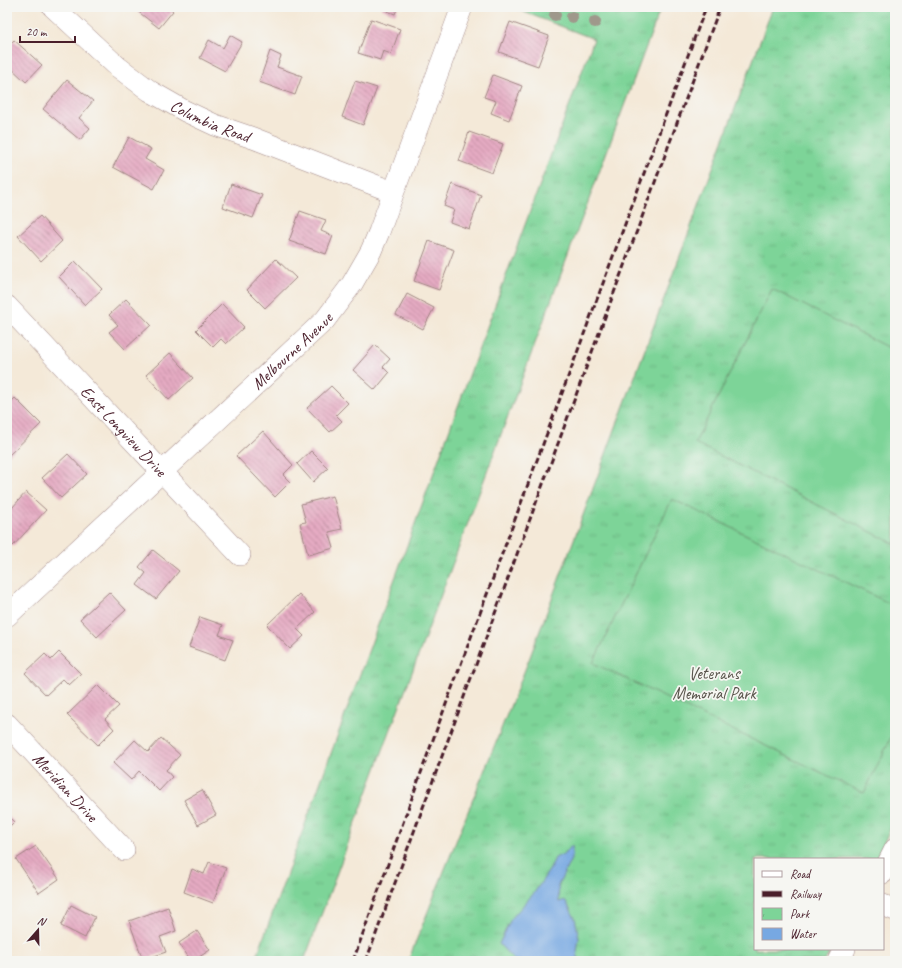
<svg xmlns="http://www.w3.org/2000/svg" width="902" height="968" font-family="Caveat,sans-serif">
<defs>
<pattern id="park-tufts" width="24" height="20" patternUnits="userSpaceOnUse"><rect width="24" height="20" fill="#7dd498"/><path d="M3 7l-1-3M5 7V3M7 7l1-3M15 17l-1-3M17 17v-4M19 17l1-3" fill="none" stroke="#6eb683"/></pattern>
<pattern id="building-back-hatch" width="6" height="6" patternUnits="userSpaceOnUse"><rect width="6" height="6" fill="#e5aac2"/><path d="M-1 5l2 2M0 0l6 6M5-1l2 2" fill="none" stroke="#bc8a9e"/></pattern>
</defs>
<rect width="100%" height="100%" fill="#f6f6f2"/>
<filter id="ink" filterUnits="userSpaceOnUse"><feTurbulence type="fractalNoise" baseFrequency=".025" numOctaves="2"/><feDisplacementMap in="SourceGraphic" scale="8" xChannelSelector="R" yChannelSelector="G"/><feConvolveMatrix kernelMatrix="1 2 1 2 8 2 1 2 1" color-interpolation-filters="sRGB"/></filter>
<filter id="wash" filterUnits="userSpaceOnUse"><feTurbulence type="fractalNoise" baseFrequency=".012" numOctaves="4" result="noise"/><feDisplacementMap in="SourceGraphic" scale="16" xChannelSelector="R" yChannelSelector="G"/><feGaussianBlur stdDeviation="0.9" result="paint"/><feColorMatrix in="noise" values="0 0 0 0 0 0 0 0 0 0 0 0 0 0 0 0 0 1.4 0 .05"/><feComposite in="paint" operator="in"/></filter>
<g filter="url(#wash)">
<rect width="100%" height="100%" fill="#f4e9d8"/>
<g fill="url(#park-tufts)" stroke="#647a62">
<path d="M511,7h150l-357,954h-49l232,-634 107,-288z"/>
<path d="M773,7h4l8,2 1,-2h109v812l-19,40h-121v90h76l-6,12h-417l122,-304z"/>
</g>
<g fill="#7dd498" stroke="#647a62">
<path d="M772,289l123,62v193l-200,-101z"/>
<path d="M672,499l223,107v123l-31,64 -271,-130z"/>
</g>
<path fill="#77a8e2" stroke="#606486" d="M572,845v12l-14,29 1,16 6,-2 3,5 7,13 4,20 -2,14 2,9h-64l-16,-17 12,-25 23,-26 16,-24 5,-11 8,-4z"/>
<g id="blocks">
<g fill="url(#building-back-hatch)">
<path d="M139,7h30l4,4 -14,17 -23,-18z"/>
<path d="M382,7h16l-3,7 -13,-5z"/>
<path d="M371,19l29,10 -9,25 -8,-3 -3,9 -22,-7z"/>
<path d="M510,22l39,14 -11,30 -39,-14z"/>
<path d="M230,35l12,7 -17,29 -25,-13 9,-18 14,8z"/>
<path d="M14,40l28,25 -16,17 -19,-18v-17z"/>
<path d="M270,51l11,5 -4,11 25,9 -7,19 -36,-13z"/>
<path d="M493,75l29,11 -13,34 -18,-7 5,-12 -12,-4z"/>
<path d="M67,80l26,21 -14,17 11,10 -10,12 -37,-31z"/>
<path d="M355,81l22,7 -14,37 -21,-8z"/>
<path d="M469,132l34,12 -11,29 -33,-12z"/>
<path d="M129,137l22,12 -6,10 19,11 -10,19 -41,-22z"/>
<path d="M231,184l31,11 -9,23 -30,-11z"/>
<path d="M452,184l29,11 -12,34 -19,-7 4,-12 -10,-4z"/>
<path d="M300,211l26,9 -5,11 12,5 -7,18 -37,-13z"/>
<path d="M40,216l22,25 -21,20 -23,-25z"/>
<path d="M429,241l25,9 -15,40 -25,-9z"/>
<path d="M276,259l20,19 -31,30 -18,-18z"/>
<path d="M75,261l27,28 -17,16 -26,-28z"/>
<path d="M407,294l27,14 -11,21 -27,-14z"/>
<path d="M126,299l25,26 -26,24 -16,-17 9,-7 -9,-10z"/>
<path d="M222,304l22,23 -18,17 -5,-5 -8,8 -17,-17z"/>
<path d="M375,345l15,14 -7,8 6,6 -14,17 -22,-20z"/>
<path d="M170,353l23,25 -24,22 -23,-25z"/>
<path d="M331,386l17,17 -12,12 6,6 -12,11 -23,-24z"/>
<path d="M15,398l26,26 -34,33v-51z"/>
<path d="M263,431l30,34 -10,10 7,7 -15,15 -39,-41z"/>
<path d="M311,451l17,17 -15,14 -16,-18z"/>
<path d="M68,454l19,20 -26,24 -19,-20z"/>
<path d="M26,492l20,18 -33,36 -6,-5v-38l5,5z"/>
<path d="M333,496l9,33 -13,3 5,16 -26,7 -8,-32 6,-1 -5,-18z"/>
<path d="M153,550l26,21 -23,28 -19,-14 9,-12 -7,-6z"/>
<path d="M109,592l17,18 -29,27 -17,-18z"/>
<path d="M299,594l16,18 -18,17 7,7 -14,13 -23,-24z"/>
<path d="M200,617l23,8 -4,10 14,5 -8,20 -36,-13z"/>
<path d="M59,652l22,22 -12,11 -6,-6 -17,16 -21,-22 20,-19 6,6z"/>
<path d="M98,685l21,21 -14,13 9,10 -16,16 -31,-30z"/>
<path d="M161,738l19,17 -14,15 6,7 -13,14 -20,-20 -8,9 -18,-17 22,-23 13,12z"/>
<path d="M202,790l14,25 -18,10 -14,-25z"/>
<path d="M7,815l7,7 -7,7z"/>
<path d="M36,846l23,33 -20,14 -23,-34z"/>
<path d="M209,862l17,6 -13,35 -29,-11 8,-23 12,5z"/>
<path d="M71,905l24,12 -10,21 -24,-12z"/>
<path d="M168,907l8,24 -16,6 6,15 -23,8 -14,-39z"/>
<path d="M197,931l13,19 -17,11h-2l-12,-18z"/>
</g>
</g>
</g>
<g filter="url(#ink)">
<use href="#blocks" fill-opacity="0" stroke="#9f8482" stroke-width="1"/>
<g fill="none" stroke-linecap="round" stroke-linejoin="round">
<defs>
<g id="street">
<path id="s1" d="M53,7l65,60 32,24 35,20 30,14 38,13 140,54"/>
<path id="s2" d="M7,306l233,249"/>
<path id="s3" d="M7,616l318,-296 27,-36 19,-33 8,-19 83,-225"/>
<path id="s4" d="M7,724l117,126"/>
<path d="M883,873l12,-24"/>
<path d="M883,905l12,5"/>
<path d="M839,961l6,-12"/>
</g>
</defs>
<use href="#street" stroke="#9f8482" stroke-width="22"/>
<use href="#street" stroke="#fff" stroke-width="21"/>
<g stroke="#4a1f2b" stroke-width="3" stroke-dasharray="6 3" stroke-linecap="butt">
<path d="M353,961l86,-238 267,-716"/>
<path d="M366,961l354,-954"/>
</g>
</g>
<g fill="#9f988b">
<circle cx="555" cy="15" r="6"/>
<circle cx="572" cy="17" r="6"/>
<circle cx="595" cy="22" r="6"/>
</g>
</g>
<g text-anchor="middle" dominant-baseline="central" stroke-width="3.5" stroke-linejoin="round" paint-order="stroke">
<g font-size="17" fill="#4a1f2b" stroke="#f6f6f2">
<text stroke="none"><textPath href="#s1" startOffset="196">Columbia Road</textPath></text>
<text stroke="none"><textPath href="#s3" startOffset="389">Melbourne Avenue</textPath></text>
<text stroke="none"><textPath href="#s2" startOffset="171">East Longview Drive</textPath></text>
<text stroke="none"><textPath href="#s4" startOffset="86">Meridian Drive</textPath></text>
</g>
<g font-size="17" fill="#59554c" stroke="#f6f6f2">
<text x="714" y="673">Veterans<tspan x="714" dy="20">Memorial Park</tspan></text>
</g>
</g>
<rect width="902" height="968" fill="none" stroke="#f6f6f2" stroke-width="24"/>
<rect x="754" y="858" width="130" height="92" fill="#f6f6f2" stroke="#b1a0a2"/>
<rect x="762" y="871" width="20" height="6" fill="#ffffff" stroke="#b1a0a2"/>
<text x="790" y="878" font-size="12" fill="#4a1f2b">Road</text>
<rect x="762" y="891" width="20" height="6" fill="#4a1f2b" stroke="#b1a0a2"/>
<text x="790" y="898" font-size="12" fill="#4a1f2b">Railway</text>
<rect x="762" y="908" width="20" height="12" fill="url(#park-tufts)" stroke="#b1a0a2"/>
<text x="790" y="918" font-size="12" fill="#4a1f2b">Park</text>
<rect x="762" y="928" width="20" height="12" fill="#77a8e2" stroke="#b1a0a2"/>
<text x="790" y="938" font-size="12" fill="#4a1f2b">Water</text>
<g transform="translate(38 930) rotate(20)" stroke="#f6f6f2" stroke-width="3" paint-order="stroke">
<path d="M0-3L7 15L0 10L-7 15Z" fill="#4a1f2b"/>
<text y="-6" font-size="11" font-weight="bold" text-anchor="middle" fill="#4a1f2b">N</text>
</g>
<path d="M20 36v6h55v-6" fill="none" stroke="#4a1f2b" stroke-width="2"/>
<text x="26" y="36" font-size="12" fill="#4a1f2b" stroke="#f6f6f2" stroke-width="3" paint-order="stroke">20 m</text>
</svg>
